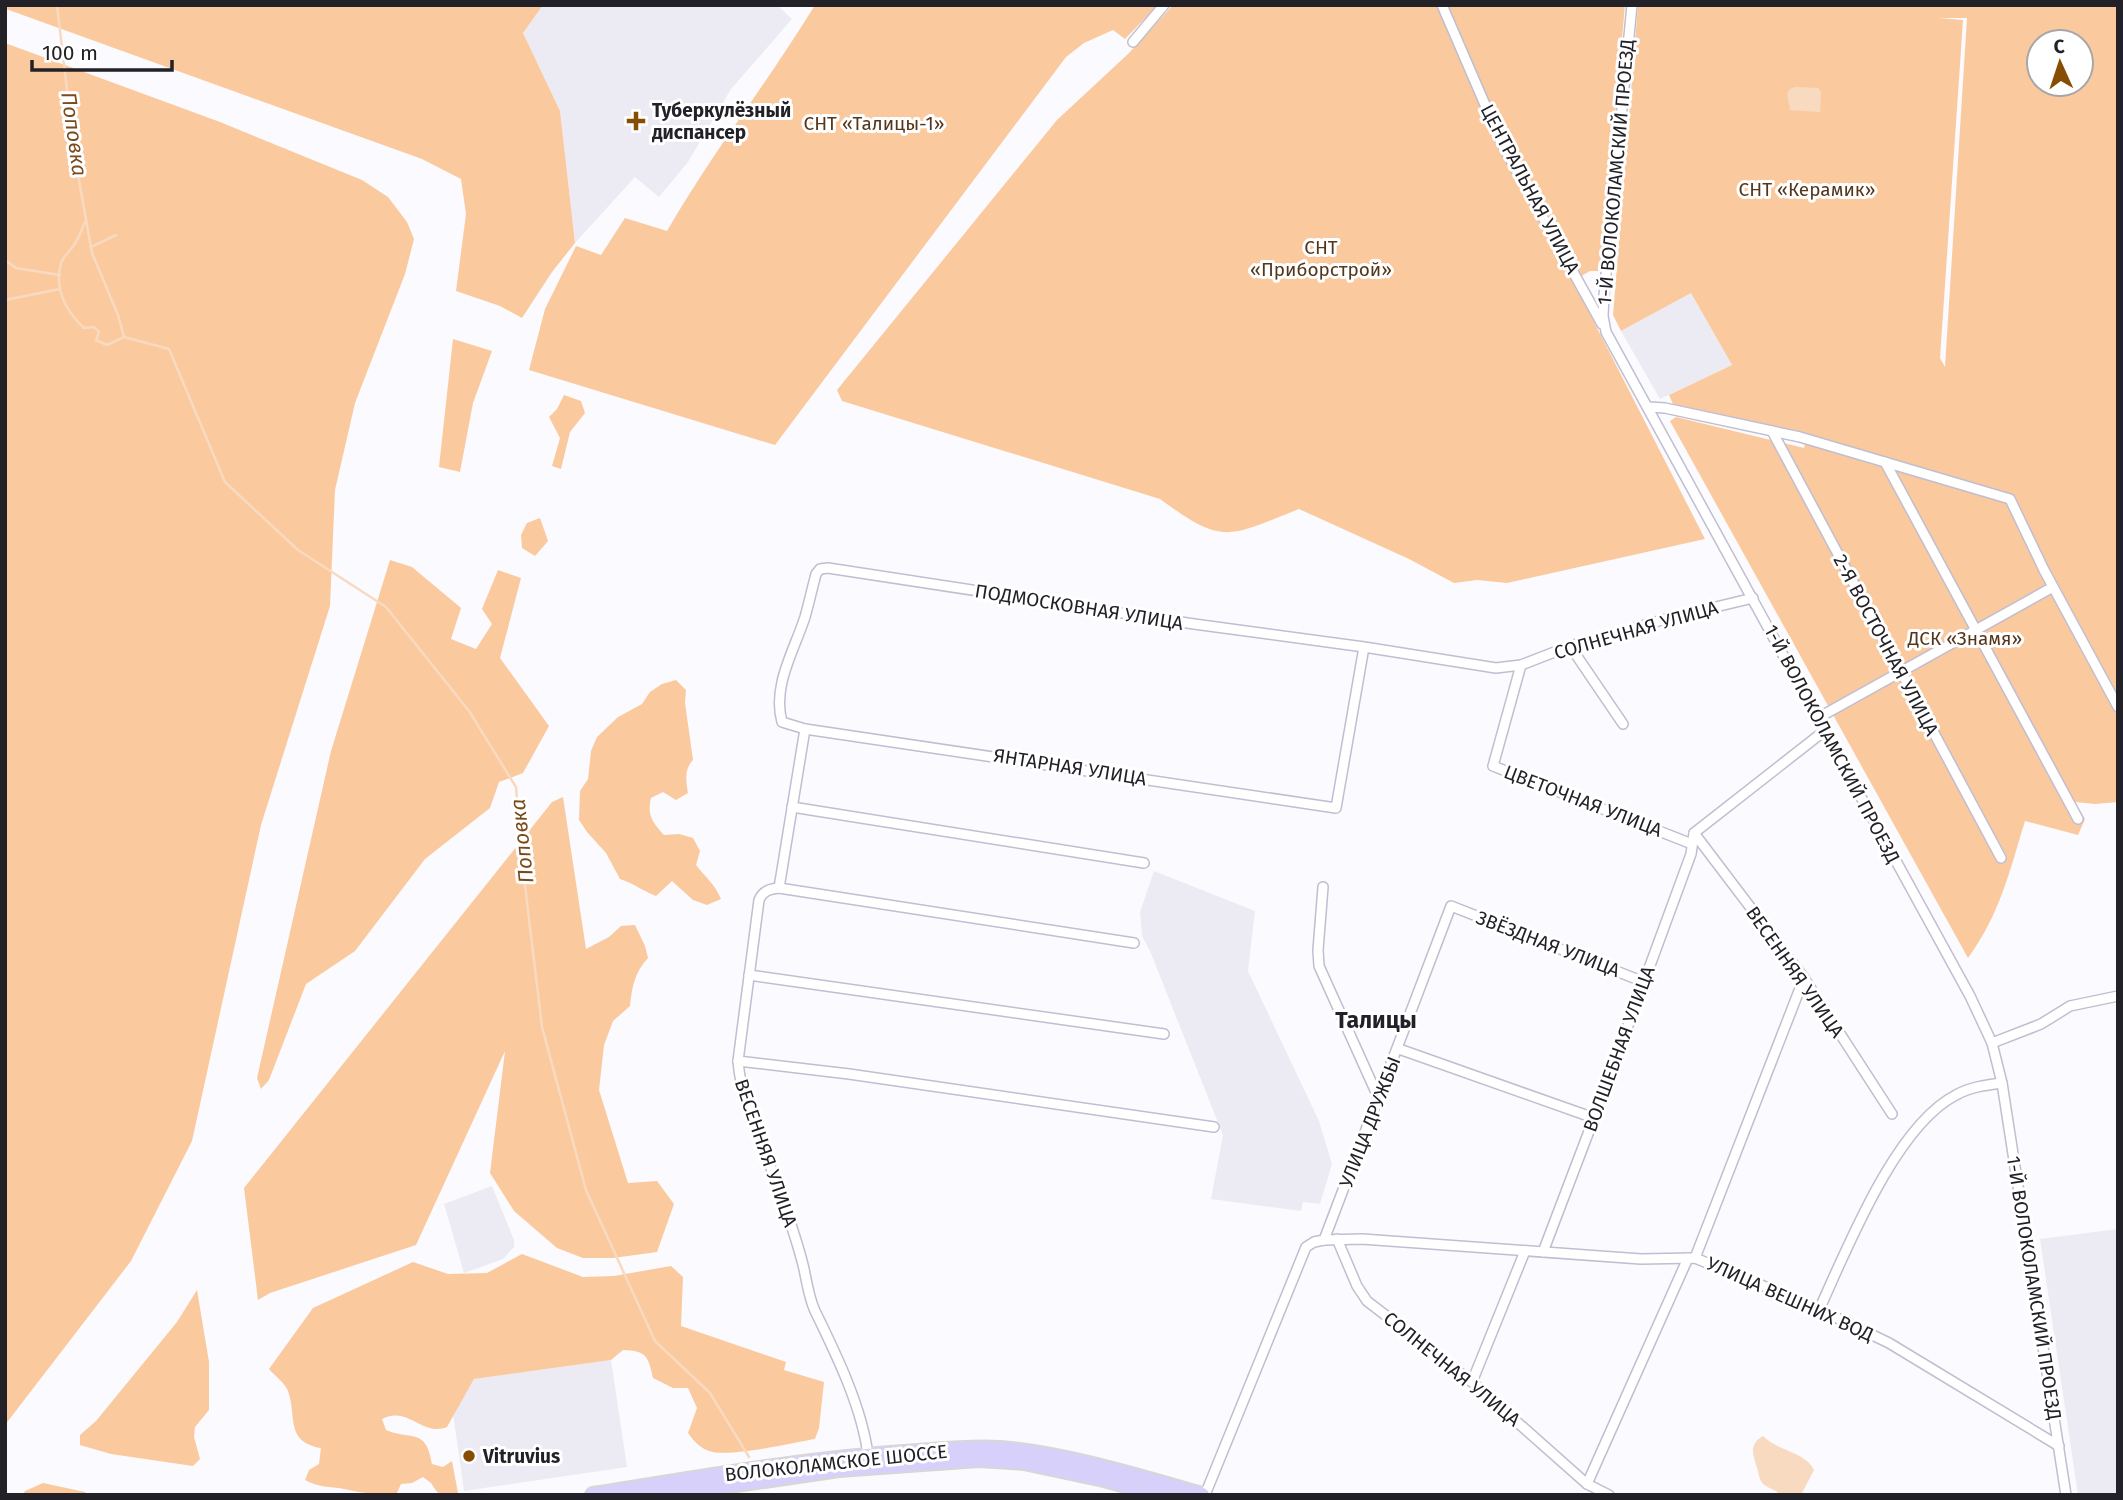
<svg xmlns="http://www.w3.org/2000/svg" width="2123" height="1500" font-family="'Fira Sans',sans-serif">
<rect width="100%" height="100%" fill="#fbfafe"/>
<g fill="#ecebf4">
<path d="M543,5h234l15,14 -61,70 -43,73 -29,35 -24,-20 -60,66 -15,-132 -37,-78z"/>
<path d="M1691,293l41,72 -72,34 -39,-68z"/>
<path d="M1154,871l101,40 -7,60 71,150 13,43 -12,40 -17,-2 -2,9 -90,-12 12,-64 -73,-184 -8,-15 -2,-24z"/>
<path d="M492,1186l22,54v7l-11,12 -39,14 -20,-69z"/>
<path d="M2118,1229v266h-40l-38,-256z"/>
<path d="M611,1360l16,107 -163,24 -11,-78 21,-34z"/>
</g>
<g fill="#fbc99e" fill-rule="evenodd">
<path d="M5,5h538l-20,28 37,78 15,132 -23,29 -30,46 -22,-12 -44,-15 10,-77 -5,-35 -39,-20 -416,-150z"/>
<path d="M815,5h343l-33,34 -12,-9 -29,13 -18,14 -291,388 -246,-75 16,-61 31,-63 25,9 24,-37 42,13c45,-78 101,-149 148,-226z"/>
<path d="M1173,5h452l-24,266h-11l-17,10 132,258 -198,44 -30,-3 -23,3 -45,-24 -110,-50c-71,28 -75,37 -139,-10l-318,-98 -5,-11 220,-270 71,-66z"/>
<path d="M1638,5h480v797l-23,2 -20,-2 10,17 -7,16 -53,-14c-16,52 -25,93 -57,137l-298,-537 6,-4 128,31 3,-15 -134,-29 -4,-9 63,-30 -41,-72 -70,38 -8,-16zM1939,18h28l-22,349 -5,-9 23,-338zM2039,42h42v42h-42z"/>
<path d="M5,43l215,79 142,58 26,17 19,25 7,17 -9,35 -50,129 -20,87 -5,116 -69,219 -69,316 -61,120 -126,164z"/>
<path d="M453,339l39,12 -19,52 -13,69 -21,-5z"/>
<path d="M564,395l17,6 4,12 -15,19 -9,37 -9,-3 8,-28 -11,-21 8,-8z"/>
<path d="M540,518l8,23 -13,15 -13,-8 -1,-13 6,-12z"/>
<path d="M390,560l22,7 49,41 -10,31 25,10 16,-25 -10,-15 16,-39 23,8 -21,80 49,68 -26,47 -24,9 -9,26 -65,51 -70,92 -49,33 -37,96 -8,9 -4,-11 74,-327z"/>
<path d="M676,680l10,10 -1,13 8,57c-9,9 -7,21 -5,33l-12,7 -13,-8 -12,6c-4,17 1,24 13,37l15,-1 14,4 7,13 -4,14c9,12 19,19 25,34l-14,6 -14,-5 -21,-19 -16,15c-13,-5 -23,-13 -36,-17l-14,-26 -19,-21 -8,-12 1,-29 8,-12 3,-28 6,-14 21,-20 24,-13 8,-12 12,-8z"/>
<path d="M563,797l23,152 23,-12 12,-11 14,-1 10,21 3,12c-13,14 -16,28 -18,48l-17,15 -9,24 -5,45 29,93 29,-2 17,23 -17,48 -44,6h-30l-26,-10 -43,-37 -24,-38 15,-122 -89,194 -146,48 -12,7 -14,-112 308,-386z"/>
<path d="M522,1254l61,23 31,-1 57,-10 12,11 -2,49 105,36 -2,8 40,12 -5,46 -4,11c-24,4 -86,19 -106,12 -10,-4 -15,-10 -21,-18l9,-25 -9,-20h-15l-20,-10c-5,-22 -6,-27 -30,-28l-12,10 -137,19 -27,48c-25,10 -39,-22 -65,-8l4,11c26,11 40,-3 46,34l11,3 9,-6 6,32 -13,2 -8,-3 -6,-9 -8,-6 -11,6 -11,1 -5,11c-18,0 -34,-2 -52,-6 -15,-3 -25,-1 -39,-9l4,-10 10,-6 2,-16c-36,-6 -24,-32 -33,-57 -3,-8 -13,-15 -19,-22l44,-61 100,-46 35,12 39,-1z"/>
<path d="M197,1290l12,72v48l-14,17 -1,10 6,22 -7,7 -82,-12 -31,-9v-10l16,-14 81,-99z"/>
<path d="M43,1483l42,9 3,3h-65l2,-4z"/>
</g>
<g fill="#f8dac1">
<path d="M1795,87l23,1 3,4 -1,20 -30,-2 -3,-17 3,-4z"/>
<path d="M1763,1436c14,15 43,16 51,34l-13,25h-21c-5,-6 -8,-5 -14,-9 -6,-3 -7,-10 -8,-15 -4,-14 -11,-26 5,-35z"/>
</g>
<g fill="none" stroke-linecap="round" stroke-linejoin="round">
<g stroke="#f8dac1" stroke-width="2.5">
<path d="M57,5l18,153 17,95 26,62 6,22 45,12 56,133 73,68 88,57 83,104 47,76 5,65 21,175 44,163 69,151 55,52 39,64"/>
<path d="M86,220c-4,8 -7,18 -12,25 -4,6 -11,12 -13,18 -7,26 5,48 23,65l10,-1 5,5 -3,8 11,5 17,-8"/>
<path d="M91,247l25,-12"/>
<path d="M5,260l11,8 44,7"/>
<path d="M5,300l55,-11"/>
</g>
<defs>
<g id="minor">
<path d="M1442,5l60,139 100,180"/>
<path d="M1632,5l-28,290 -1,21 3,16 364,664 22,47 10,40 64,412"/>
<path d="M1133,42l31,-37"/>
<path d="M1648,407l17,1 135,29 210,62 34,71 74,137"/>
<path d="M1772,431l229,427"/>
<path d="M1885,462l193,357"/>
<path d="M1570,646l53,78"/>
<path d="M1364,647l-28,161 -531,-79 -23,-7c-10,-36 12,-71 23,-105 4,-14 7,-28 11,-43l4,-5 8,-1 366,56 170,23 132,21 25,-3 49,-19 96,-27 87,-21"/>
<path d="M1521,665l-28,101 199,78"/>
<path d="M1816,719l237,-132"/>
<path d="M792,807l352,56"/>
<path d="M1694,833l110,145 88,136"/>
<path d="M1323,887l-5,63 1,16 60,133"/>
<path d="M779,888l26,-159"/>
<path d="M749,975l415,59"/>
<path d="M1992,1043l49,-19 29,-18 48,-10"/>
<path d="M1399,1049l195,69"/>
<path d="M738,1061l111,13 365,53"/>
<path d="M1337,1239l20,47 10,15 105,81 115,102 22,11"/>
<path d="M1324,1240l38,-1 279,20 54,-1 115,47 79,38 170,103"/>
<path d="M1543,1252l51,-134 97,-264 3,-21 129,-101"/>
<path d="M1695,1258l109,-280"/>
<path d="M1819,1310c28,-61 76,-184 137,-215 14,-8 30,-10 46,-12"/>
<path d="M1472,1382l53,-131"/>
<path d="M868,1455c-6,-48 -32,-101 -53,-144 -6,-13 -8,-28 -11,-42 -5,-22 -13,-44 -20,-66 -15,-47 -42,-92 -46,-142l21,-161c4,-9 10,-11 20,-12l355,55"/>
<path d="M1587,1484l101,-226"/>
<path d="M1205,1495l101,-248 8,-5 10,-2 127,-334 193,76"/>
</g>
<g id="primary">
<path d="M593,1495c103,-16 207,-35 311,-42 32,-2 64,-6 96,-4 64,5 139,28 202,46"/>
<path d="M662,1495l177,-26 140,-10 45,3 80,17 58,16"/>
</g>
</defs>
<use href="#minor" stroke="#c0bed0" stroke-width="12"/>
<use href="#primary" stroke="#d7d7d8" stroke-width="18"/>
<use href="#minor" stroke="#fff" stroke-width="9"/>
<use href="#primary" stroke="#d7d0fb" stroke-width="14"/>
</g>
<g fill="#874d03" stroke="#fff" stroke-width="2.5">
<path d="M632.5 110.5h7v7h7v7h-7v7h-7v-7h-7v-7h7z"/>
<circle cx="469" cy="1456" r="7"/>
</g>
<g text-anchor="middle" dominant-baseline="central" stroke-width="6" stroke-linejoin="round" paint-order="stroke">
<g font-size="19" font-weight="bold" fill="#222128" stroke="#fff" text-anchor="start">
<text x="652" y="110">Туберкулёзный<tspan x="652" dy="22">диспансер</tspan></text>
<text x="483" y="1456">Vitruvius</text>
</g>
<g font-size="19" fill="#54361b" stroke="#fff">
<text x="874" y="123">СНТ «Талицы-1»</text>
<text x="1807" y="189">СНТ «Керамик»</text>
<text x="1321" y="247">СНТ<tspan x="1321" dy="22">«Приборстрой»</tspan></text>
<text x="1965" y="638">ДСК «Знамя»</text>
</g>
<g font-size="19" fill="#222128" stroke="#fff">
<text transform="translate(1616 172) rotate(-85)">1-Й ВОЛОКОЛАМСКИЙ ПРОЕЗД</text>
<text transform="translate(1530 189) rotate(62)">ЦЕНТРАЛЬНАЯ УЛИЦА</text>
<text transform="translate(1079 607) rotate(9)">ПОДМОСКОВНАЯ УЛИЦА</text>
<text transform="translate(1636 630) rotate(-16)">СОЛНЕЧНАЯ УЛИЦА</text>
<text transform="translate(1886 645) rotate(62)">2-Я ВОСТОЧНАЯ УЛИЦА</text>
<text transform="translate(1832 744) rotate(62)">1-Й ВОЛОКОЛАМСКИЙ ПРОЕЗД</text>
<text transform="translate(1070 767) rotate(9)">ЯНТАРНАЯ УЛИЦА</text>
<text transform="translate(1583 801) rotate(21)">ЦВЕТОЧНАЯ УЛИЦА</text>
<text transform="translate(1548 944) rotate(21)">ЗВЁЗДНАЯ УЛИЦА</text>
<text transform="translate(1795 972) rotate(55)">ВЕСЕННЯЯ УЛИЦА</text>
<text transform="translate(1619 1049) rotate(-70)">ВОЛШЕБНАЯ УЛИЦА</text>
<text transform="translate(1370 1122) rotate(-69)">УЛИЦА ДРУЖБЫ</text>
<text transform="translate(766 1153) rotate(71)">ВЕСЕННЯЯ УЛИЦА</text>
<text transform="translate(2034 1288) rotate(81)">1-Й ВОЛОКОЛАМСКИЙ ПРОЕЗД</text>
<text transform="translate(1790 1299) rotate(24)">УЛИЦА ВЕШНИХ ВОД</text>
<text transform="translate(1452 1369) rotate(39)">СОЛНЕЧНАЯ УЛИЦА</text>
<text transform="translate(836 1463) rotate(-6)">ВОЛОКОЛАМСКОЕ ШОССЕ</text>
</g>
<g font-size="21" font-style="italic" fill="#794a1b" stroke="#fff">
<text transform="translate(74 134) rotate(82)">Поповка</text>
<text transform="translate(522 841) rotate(-96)">Поповка</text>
</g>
<g font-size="23" font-weight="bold" fill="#222128" stroke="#fff">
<text x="1376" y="1020">Талицы</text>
</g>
</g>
<rect width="2123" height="1500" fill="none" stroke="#222128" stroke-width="14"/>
<g transform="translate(2060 63) rotate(357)"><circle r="33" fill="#ffffff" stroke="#a7a6a9" stroke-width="2"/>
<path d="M0-5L12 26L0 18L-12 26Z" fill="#874d03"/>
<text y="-10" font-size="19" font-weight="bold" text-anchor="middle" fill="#222128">С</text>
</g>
<path d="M32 60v10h140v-10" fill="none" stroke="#222128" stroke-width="3.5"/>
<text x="42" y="60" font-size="21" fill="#222128" stroke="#ffffff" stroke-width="5" paint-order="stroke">100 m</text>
</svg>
